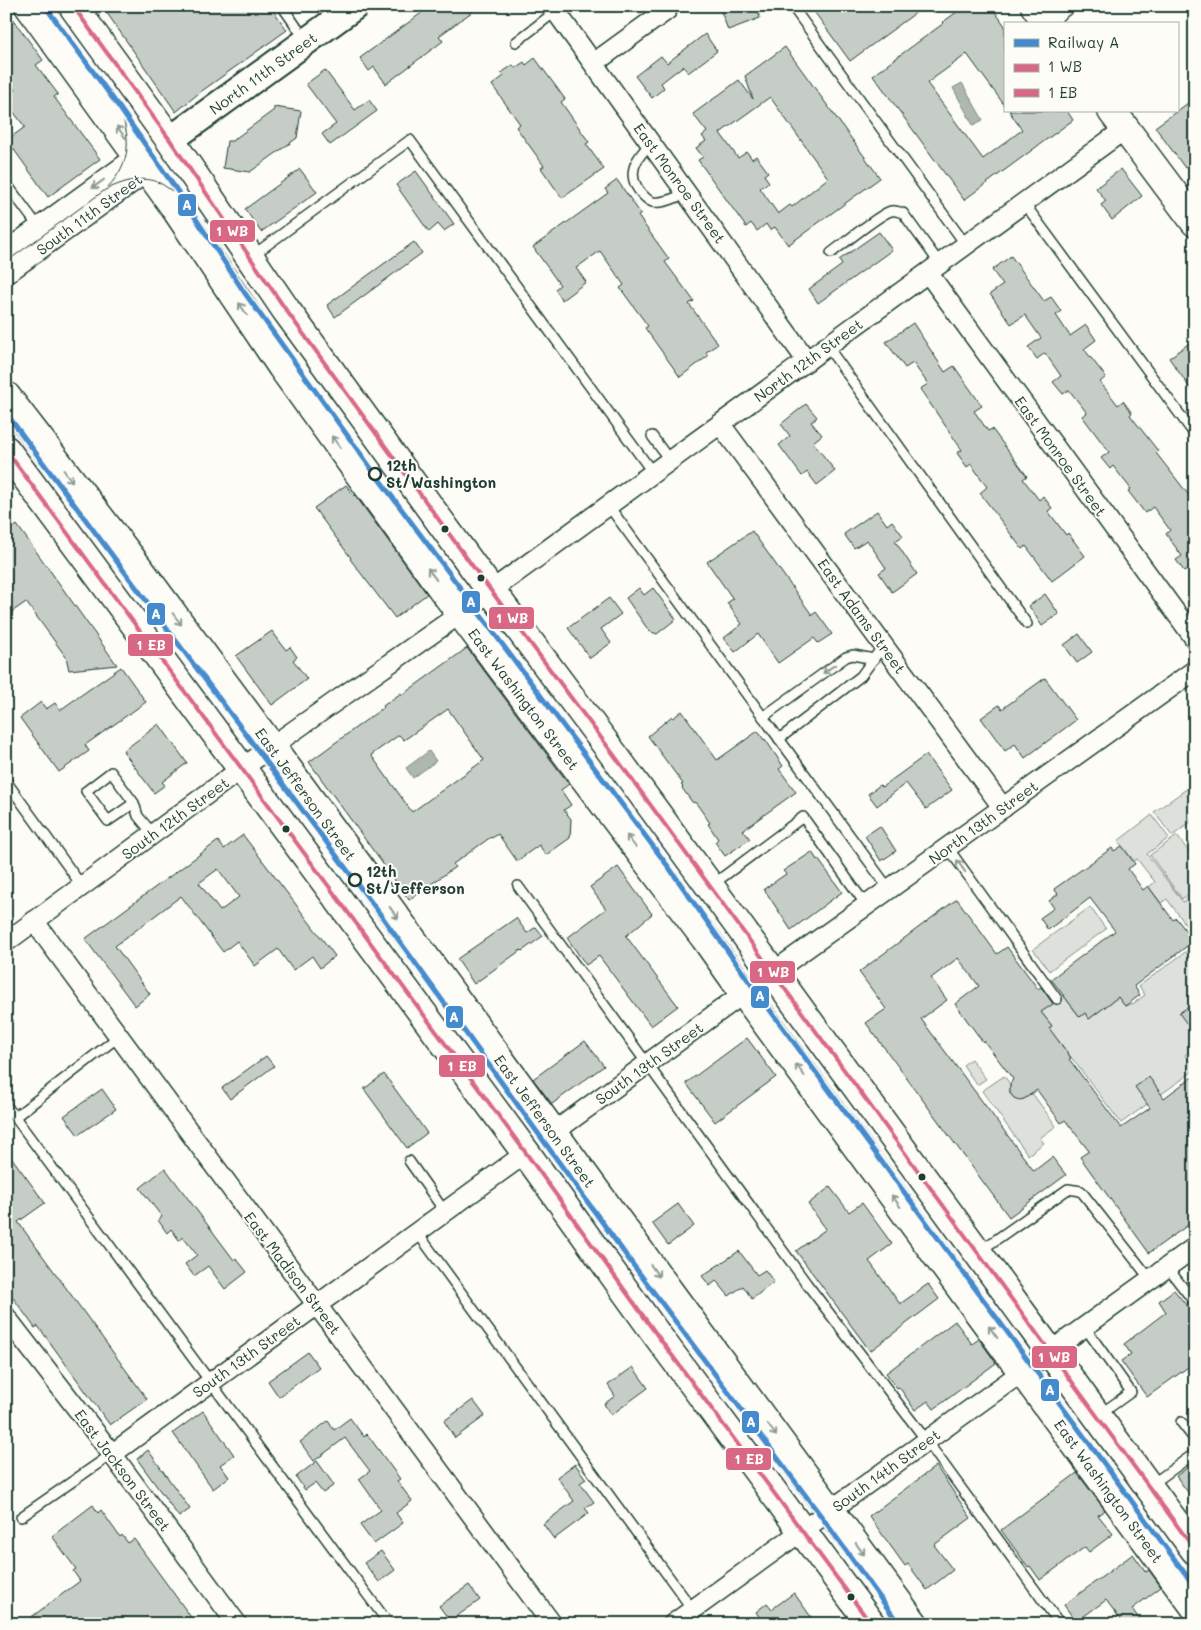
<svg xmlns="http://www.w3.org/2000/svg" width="1201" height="1630" font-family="Mali,sans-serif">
<rect width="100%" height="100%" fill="#fdfcf7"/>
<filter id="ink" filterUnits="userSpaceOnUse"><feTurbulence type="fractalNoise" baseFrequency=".02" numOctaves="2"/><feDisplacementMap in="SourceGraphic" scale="10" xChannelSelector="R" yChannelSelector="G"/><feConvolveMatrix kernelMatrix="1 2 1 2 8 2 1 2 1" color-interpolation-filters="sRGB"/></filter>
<g filter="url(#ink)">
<g fill="#dde0db" stroke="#7e8e88">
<path d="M1195,783v36l-23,17 -18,-24z"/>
<path d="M1152,815l17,23 -22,16 36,48 12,-8v43l-28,-38 -6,4 -12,-16 6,-5 -18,-23 -3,2 -16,-20z"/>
<path d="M1177,836l18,24v30l-13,9 -32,-44z"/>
<path d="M1090,907l16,22 -57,42 -16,-22z"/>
<path d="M1195,945v102l-10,8 10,13v2l-74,53 -63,-83 -24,-1 18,-13 -11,-14 22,-17 17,22 5,-4 4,6 29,-22 7,9 9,-3 11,-8 -6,-9z"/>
<path d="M971,1059l15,20 -9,6 -14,-20z"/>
<path d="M1004,1076l6,8v9l4,5 10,1 8,-6 24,33 -16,12 4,5 -16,12 -46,-64z"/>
</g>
<g fill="#aeb8b1" stroke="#75877f">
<path d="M962,83l21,37 -10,5 -20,-37z"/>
<path d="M429,751l7,10 -23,17 -7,-10z"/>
</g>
<g fill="#c6cdc7" stroke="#1f3d34" fill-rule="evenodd">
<path d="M102,6h168l17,24 -88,63 -23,19z"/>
<path d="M431,6h49l-41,30 4,5 -57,43 -12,-17 -5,4 -9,-13z"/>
<path d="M719,6h37l4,12 -32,12z"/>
<path d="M810,6h115l-75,55z"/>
<path d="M965,6h26l14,20v80l-38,-52 -40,29 56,76 39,-29 -13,-19h58l6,9 -109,80 -91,-125 71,-52 -1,-1z"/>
<path d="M6,10l37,50 -7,5 22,29 -4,3 46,62 -52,38 -41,-57 18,-13 -19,-25v-5l9,-7 -9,-12z"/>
<path d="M705,34l12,17 -29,22 -5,-7 -22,17 3,5 -12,10 -17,-22 26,-20 6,7z"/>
<path d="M785,47l95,131 -92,67 -13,-18 -5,3 -4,-6 -9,7 -6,-8 -5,4 -48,-67 5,-3 -7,-9 10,-7 -4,-5 5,-4 -14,-18 46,-34 14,19 -8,-23zM770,97l58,81 -36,29 -2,-2 -12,9 -18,-26 9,-6 -5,-7 4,-3 -12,-16 -4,3 -5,-7 -9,6 -18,-25z"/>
<path d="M535,58l30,41 -4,3 28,40 -3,2 18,25 -42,29 -21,-30 3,-2 -28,-39 4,-3 -28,-39 12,-9 -3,-3 12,-8 2,3 9,-6 2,3z"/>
<path d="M325,70l30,40 14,-10 8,11 -47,34 -8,-11 14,-10 -30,-40z"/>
<path d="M1195,98v63l-10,7 -30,-41z"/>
<path d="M274,107l27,4 -4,27 -47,34 -27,-4 4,-27h5l42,-31z"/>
<path d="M300,169l17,23 -56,40 -16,-23z"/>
<path d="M1121,169l21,27 -30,24 -11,-15 5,-4 -10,-13z"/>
<path d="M416,171l38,53 -10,7 -6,-7 -9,8 -33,-47z"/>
<path d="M617,180l24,34 -3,2 31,43 -4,3 29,39 -5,3 29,40 -12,8 2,4 -28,21 -35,-49 3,-2 -28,-38 4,-3 -24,-34 -24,17 10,14 -24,18 -7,-11 5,-4 -27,-38 75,-54 -3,-4z"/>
<path d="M879,232l13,18 -74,53 -9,-14 33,-24 -3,-5z"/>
<path d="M414,242l8,11 -87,64 -8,-12z"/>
<path d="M1011,256l33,45 7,-4 10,14 -5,4 14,21 16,-11 10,15 -12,9 22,28 -6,5 18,23 5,-4 9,12 -2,2 28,36 -2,2 39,50v69l-4,-5 -7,4 -8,-11 6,-4 -16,-22 4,-4 -17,-23 -8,6 -17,-22 3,-2 -18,-23 -3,3 -9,-11 8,-6 -27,-36 5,-3 -18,-23 -6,4 -10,-12 8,-6 -16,-23 -8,6 -9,-12 13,-9 -16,-23 -14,9 -21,-30 13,-9 -11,-15z"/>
<path d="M913,323l32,49 9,-6 28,40 -8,5 14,20 4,-2 35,47 -4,3 16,21 4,-4 9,12 -4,3 18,24 2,-2 17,23 -33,25 -26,-35 -4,3 -42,-56 7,-6 -16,-23 -4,3 -10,-14 5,-3 -42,-61 8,-5 -15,-21 -8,5 -19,-26z"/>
<path d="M1195,339v56l-26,-37z"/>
<path d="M806,404l11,13 -6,5 11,13 -9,7 22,29 -18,14 -10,-13 -5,4 -23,-31 11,-9 -9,-12z"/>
<path d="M346,485l8,11 1,-1 72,99 -32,24 -45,-59 1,-1 -37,-50z"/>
<path d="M877,511l10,14 5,-4 11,15 -8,5 22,33 -25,18 -13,-19 7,-5 -19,-28 -13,8 -10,-14z"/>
<path d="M17,525l34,47 66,93 -48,5 -3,-13 -40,-55 -20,14v-83z"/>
<path d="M752,531l60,84 4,-3 16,22 -14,9 -4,-5 -36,25 -20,-29 -23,18 -11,-14 18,-14 -15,-21 6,-4 -26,-37z"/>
<path d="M639,588l5,7 9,-7 23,31 -19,15 -8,-3 -23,-33z"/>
<path d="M1045,594l14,20 -17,12 -13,-20z"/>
<path d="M609,598l12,16 -20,15 10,14 -21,15 -22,-30z"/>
<path d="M272,631l14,19 4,-3 7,10 -4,3 14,19 -35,26 -36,-49z"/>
<path d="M1079,634l13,18 -15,11 -13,-18z"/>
<path d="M467,648l102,136 -8,6 10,15 -7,5 7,9 -1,19 -24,17 -7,-10 -22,16 -19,-27 -6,4 -1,-1 -38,27 2,3 -46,33 -100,-138 75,-55 -1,-1 18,-13 1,2zM448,709l36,51 -72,52 -41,-57 28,-20 5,5z"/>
<path d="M121,667l25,35 -61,43 4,6 -30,21 -39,-54 21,-16 5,7 9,-6 5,7z"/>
<path d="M1045,678l31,42 -51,38 -10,-14 -10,7 -24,-33 18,-13 3,4z"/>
<path d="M682,711l35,49 41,-29 6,9 1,-1 18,27 -4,3 17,23 -53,38 7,9 -25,17 -10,-14 3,-3 -10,-15 2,-1 -14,-20 -4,-1 -10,-14 1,-1 -2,-2 2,-1 -35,-48 24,-20 1,2z"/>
<path d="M159,724l28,39 -25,19 3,3 -11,8 -31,-42z"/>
<path d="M926,755l26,35 -26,19 -20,-26 -29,23 -9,-12 12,-9 2,2z"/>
<path d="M880,826l16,25 -15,10 -16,-25z"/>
<path d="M243,835l92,121 -15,12 -8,-12 -19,14 -15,-21 -23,17 -18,-25 -14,11 -42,-56 -66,50 35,48 -15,12 -50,-67 133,-98 6,8zM218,869l21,28 -19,14 -21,-28z"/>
<path d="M1122,846l13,18 -7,5 15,21 5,-4 25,34 3,-2 18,23 -60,45 6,9 -15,11 -7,-9 -29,22 -4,-6 -5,4 -29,-38 64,-48 -25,-33 -42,32 -8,-12 14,-10 -5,-7 9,-7 -4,-5 58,-41 2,3z"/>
<path d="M812,852l5,8 1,-1 24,33 -51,38 -27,-41 22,-15 -3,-3z"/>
<path d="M618,867l34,47 -26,22 52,70 -27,20 -52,-70 -13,9 -19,-27 39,-29 -16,-22z"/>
<path d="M957,899l40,55 10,-7 31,42 3,-2 12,17 -12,8 11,14 -3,2 22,30 -2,1 52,69 29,-20 -15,-21 14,-10 15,21 31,-23v145l-46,33 -69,-96 9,-6 -24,-31 -4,3 -24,-33 -13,9 -5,1 -5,-2 -4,-5v-9l3,-5 -29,-38 -1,1 -28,-38 24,-18 -21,-28 -27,20 16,22 -26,19 113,152 18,-14 14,18 -57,42 -143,-194 20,-14 -27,-37z"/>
<path d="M516,918l11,15 9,-6 7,9 -21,15 -1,-1 -47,34 -17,-25z"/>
<path d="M1195,1003v32l-16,-22z"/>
<path d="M747,1038l29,39 -61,45 -29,-39z"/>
<path d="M585,1041l19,25 -52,38 -19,-25z"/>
<path d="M266,1056l8,10 -44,33 -8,-11z"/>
<path d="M384,1074l43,59 -20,15 -43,-59z"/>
<path d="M102,1089l14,20 -38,26 -14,-19z"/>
<path d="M6,1150l39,53 -27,19 129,177 -37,26 -72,-99 -3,2 -29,-40z"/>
<path d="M165,1168l69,92 2,-2 11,14 -22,17 -17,-23 -14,10 -9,-12 12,-9 -14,-18 -4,3 -8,-11 -4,4 -9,-13 4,-3 -22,-29z"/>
<path d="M830,1187l19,25 13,-9 30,41 -23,17 31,43 28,-20 11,15 -69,52 -74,-100 30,-22 -18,-25z"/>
<path d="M678,1204l16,22 -26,19 -16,-22z"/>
<path d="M739,1251l18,24 8,-5 9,12 -22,17 -9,-13 -14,10 -10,-12 -3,-3 -6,5 -8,-10z"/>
<path d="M1174,1290l21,26v46l-48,35 -26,-36 10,-7 -7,-10 42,-32 -7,-11z"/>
<path d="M955,1321l17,23 7,-5 17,24 -62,46 -6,-8 -13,9 -16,-23 -2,1 -11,-15z"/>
<path d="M308,1352l11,15 -40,30 -11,-16z"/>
<path d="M633,1367l15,21 -37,27 -7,-11 11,-8 -7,-11z"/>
<path d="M473,1400l12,16 -30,22 -11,-17z"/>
<path d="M203,1411l31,44 -14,10 9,12 -16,12 -40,-56z"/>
<path d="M350,1418l14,19 3,-3 33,45 -3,2 15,20 -16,12 7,10 -29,21 -14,-19 21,-15 -22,-31 11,-8 -25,-33 -31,23 -14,-19 28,-21 6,9z"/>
<path d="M148,1450l42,59 -11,8 -42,-58z"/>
<path d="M317,1461l17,24 -11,8 -8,-10 -10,7 -9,-13z"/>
<path d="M1195,1462v40l-19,-26z"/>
<path d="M575,1464l11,15 -6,4 14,19 -9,6 4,5 -35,26 -11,-15 31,-23 -17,-24z"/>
<path d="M936,1466l35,52 -37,27 19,25 -26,20 -19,-26 -3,2 -36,-50z"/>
<path d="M1077,1473l28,37 -7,5 15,19 -24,18 -4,-5 -45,33 -10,-14 -2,1 -27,-37z"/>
<path d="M93,1505l5,8 3,-3 19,27 2,-2 6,8 6,-4 62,85h-174l58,-43 -7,-10 3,-2 -24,-33z"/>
<path d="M381,1551l14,19 -16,12 -15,-19z"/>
<path d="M1133,1554l13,18 3,-2 12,17 -29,22 11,15h-19l-18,-24 -30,22 -12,-17z"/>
<path d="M469,1585l11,15 -30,21 -11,-15z"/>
<path d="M794,1593l22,31h-52l-8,-12 11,-9 5,6z"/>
</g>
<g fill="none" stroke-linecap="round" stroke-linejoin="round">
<defs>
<g id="lane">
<path d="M282,6l23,33"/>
<path d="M792,6l174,239"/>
<path d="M516,42l40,-31"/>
<path d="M651,143c-15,15 -26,31 -10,50 4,4 7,8 12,9 11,2 23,-5 34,-9"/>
<path d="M6,183l34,46"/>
<path d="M1024,203l171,232"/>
<path d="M831,253c11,-8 50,-40 60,-42 4,-1 8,1 12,2l37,51"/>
<path d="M252,256l158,-116 243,333"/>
<path d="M827,346l200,278"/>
<path d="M652,436l18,25"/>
<path d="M608,505l281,384"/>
<path d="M763,717l83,-60 7,-2 21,4"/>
<path d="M779,739l82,-63 22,-30"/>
<path d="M6,781l76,105"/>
<path d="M134,803l-26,18 -22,-30 25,-19 23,31 4,13 15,18"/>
<path d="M948,848l109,151"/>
<path d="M712,885l91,-68 63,88"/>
<path d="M518,886l289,398 119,156 134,184"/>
<path d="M6,1105l383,519"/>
<path d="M15,1117l103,-80"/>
<path d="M409,1161l36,51"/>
<path d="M417,1232l276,378"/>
<path d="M980,1251l88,-62 13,2 69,88"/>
<path d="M1167,1267l28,36"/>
<path d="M1084,1326l47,66 -32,23"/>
<path d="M1181,1422l14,18"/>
<path d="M1151,1485l44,-32"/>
<path d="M21,1517l91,-63"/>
</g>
<g id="street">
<path d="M552,6l255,355"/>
<path d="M1045,20l19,-14"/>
<path d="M594,63l73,-53"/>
<path d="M6,251l131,-95"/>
<path d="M928,273l267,366"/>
<path d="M6,274l142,-103"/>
<path d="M721,425l282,383"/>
<path d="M34,921l518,703"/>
<path d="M6,942l276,-203 165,-116 678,-494"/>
<path d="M772,973l423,-303"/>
<path d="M554,1132l190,-139"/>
<path d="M6,1317l106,137 125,170"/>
<path d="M112,1454l414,-301"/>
<path d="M673,1624l522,-377"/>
</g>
<path id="secondary" d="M170,140l185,-134"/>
<g id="primary">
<path d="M29,6l144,199 109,162 161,223 262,348 39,55 451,614"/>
<path d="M73,6l97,134 116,170 188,258 140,187 581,795"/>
<path d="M1035,6l13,18"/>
<path d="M1112,111l83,111"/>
<path d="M6,396l135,175 149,201 384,526 240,326"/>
<path d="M6,450l520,703 131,182 214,289"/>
</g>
</defs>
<use href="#lane" stroke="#1f3d34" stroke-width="12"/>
<use href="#street" stroke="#1f3d34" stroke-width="22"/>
<use href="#secondary" stroke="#1f3d34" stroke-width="30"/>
<use href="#primary" stroke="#1f3d34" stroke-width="31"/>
<use href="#lane" stroke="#fdfcf7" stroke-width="9"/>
<use href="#street" stroke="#fdfcf7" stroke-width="19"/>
<use href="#secondary" stroke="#fdfcf7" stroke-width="26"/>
<use href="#primary" stroke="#fdfcf7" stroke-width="28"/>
<g stroke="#1f3d34" stroke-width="1">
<path d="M108,187c24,-26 23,-49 11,-80"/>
<path d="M6,262l99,-72c15,-7 33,-14 50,-9 11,4 22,14 30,21"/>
</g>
<defs>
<path id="bus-1" d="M73,6l97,134 116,170 188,258 140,187 581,795"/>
<path id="bus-2" d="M6,450l520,703 131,182 214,289"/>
</defs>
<use href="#bus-1" stroke="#fdfcf7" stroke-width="8"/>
<use href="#bus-2" stroke="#fdfcf7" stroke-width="8"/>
<use href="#bus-1" stroke="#d96885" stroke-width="4"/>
<use href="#bus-2" stroke="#d96885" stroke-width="4"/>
<defs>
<g id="rail-1">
<path d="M45,6l74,101 66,95 59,90 129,179 297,398 83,118 442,600"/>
<path d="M6,413l374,501 248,344 193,258 78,108"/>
</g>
</defs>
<use href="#rail-1" stroke="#fdfcf7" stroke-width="9"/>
<use href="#rail-1" stroke="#448bcd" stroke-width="5"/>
</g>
<defs><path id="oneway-shaft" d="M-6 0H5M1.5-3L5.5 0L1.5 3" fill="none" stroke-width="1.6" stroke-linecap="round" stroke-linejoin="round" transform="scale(1.25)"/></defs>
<g stroke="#8e9c96">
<use href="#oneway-shaft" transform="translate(121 132) rotate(-126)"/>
<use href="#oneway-shaft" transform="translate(98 184) rotate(144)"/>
<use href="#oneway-shaft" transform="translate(243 309) rotate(-124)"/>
<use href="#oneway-shaft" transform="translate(336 442) rotate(-126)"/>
<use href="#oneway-shaft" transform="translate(68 476) rotate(53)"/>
<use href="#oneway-shaft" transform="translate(432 574) rotate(-126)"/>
<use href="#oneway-shaft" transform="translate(177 619) rotate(53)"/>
<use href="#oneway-shaft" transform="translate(829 669) rotate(144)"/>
<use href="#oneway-shaft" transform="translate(631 841) rotate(-127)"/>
<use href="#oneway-shaft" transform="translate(961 866) rotate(-125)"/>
<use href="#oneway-shaft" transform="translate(394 913) rotate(54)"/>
<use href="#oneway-shaft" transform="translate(800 1070) rotate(-127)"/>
<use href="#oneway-shaft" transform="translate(896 1201) rotate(-126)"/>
<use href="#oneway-shaft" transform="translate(655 1271) rotate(54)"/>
<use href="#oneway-shaft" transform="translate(993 1332) rotate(-126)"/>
<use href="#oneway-shaft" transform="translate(772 1430) rotate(53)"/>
<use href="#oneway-shaft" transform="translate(860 1549) rotate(54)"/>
</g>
</g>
<g fill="#fdfcf7" stroke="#1f3d34" stroke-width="2.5">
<circle cx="375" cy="474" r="6"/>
<circle cx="355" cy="880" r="6"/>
</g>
<g fill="#1f3d34" stroke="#fdfcf7" stroke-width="2">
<circle cx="445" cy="529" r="4.5"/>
<circle cx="481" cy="578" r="4.5"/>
<circle cx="286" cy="829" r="4.5"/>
<circle cx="922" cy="1177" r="4.5"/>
<circle cx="851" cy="1597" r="4.5"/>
</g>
<g text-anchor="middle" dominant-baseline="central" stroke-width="4" stroke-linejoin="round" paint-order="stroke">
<g font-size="15" fill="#1f3d34" stroke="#fdfcf7">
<text transform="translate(263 73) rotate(-36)">North 11th Street</text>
<text transform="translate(680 183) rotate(54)">East Monroe Street</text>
<text transform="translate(89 214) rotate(-36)">South 11th Street</text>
<text transform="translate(808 360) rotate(-36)">North 12th Street</text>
<text transform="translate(1061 456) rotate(54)">East Monroe Street</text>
<text transform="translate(862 616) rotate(54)">East Adams Street</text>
<text transform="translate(524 699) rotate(53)">East Washington Street</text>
<text transform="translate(306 794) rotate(54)">East Jefferson Street</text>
<text transform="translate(175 818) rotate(-36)">South 12th Street</text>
<text transform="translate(983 822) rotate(-36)">North 13th Street</text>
<text transform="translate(649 1063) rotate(-36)">South 13th Street</text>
<text transform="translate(545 1121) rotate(54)">East Jefferson Street</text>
<text transform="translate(293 1273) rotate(53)">East Madison Street</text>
<text transform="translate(246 1356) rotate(-36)">South 13th Street</text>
<text transform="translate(123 1470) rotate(53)">East Jackson Street</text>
<text transform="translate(886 1470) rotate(-36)">South 14th Street</text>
<text transform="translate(1109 1491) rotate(54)">East Washington Street</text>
</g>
<g font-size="15" font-weight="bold" fill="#1f3d34" stroke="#fdfcf7" text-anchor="start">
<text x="386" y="465">12th<tspan x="386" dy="17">St/Washington</tspan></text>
<text x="366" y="871">12th<tspan x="366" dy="17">St/Jefferson</tspan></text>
</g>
</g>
<g stroke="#fdfcf7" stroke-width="2">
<rect x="177" y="193" width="20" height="24" rx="5" fill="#448bcd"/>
<rect x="209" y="219" width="47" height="24" rx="5" fill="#d96885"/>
<rect x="461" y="590" width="20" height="24" rx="5" fill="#448bcd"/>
<rect x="146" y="602" width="20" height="24" rx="5" fill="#448bcd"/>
<rect x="488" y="606" width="47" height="24" rx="5" fill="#d96885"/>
<rect x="127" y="633" width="47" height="24" rx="5" fill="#d96885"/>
<rect x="749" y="960" width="47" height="24" rx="5" fill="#d96885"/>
<rect x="750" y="985" width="20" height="24" rx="5" fill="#448bcd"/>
<rect x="445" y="1005" width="19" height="24" rx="5" fill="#448bcd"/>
<rect x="438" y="1054" width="48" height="24" rx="5" fill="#d96885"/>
<rect x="1031" y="1345" width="47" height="24" rx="5" fill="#d96885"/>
<rect x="1040" y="1378" width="20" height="24" rx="5" fill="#448bcd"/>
<rect x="741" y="1410" width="19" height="24" rx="5" fill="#448bcd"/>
<rect x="725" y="1447" width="47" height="24" rx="5" fill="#d96885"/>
</g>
<g font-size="14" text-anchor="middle" font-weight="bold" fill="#fff">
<text x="187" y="210">A</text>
<text x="232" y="236">1 WB</text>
<text x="471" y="607">A</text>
<text x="156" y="619">A</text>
<text x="512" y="623">1 WB</text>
<text x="151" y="650">1 EB</text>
<text x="773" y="977">1 WB</text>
<text x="760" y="1001">A</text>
<text x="454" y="1022">A</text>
<text x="462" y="1071">1 EB</text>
<text x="1054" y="1362">1 WB</text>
<text x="1050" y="1395">A</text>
<text x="751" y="1427">A</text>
<text x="749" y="1464">1 EB</text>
</g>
<rect width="1201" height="1630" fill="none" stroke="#fdfcf7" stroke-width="25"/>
<rect x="12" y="12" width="1176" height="1605" fill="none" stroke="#1f3d34" stroke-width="2" filter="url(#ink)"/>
<rect x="1004" y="22" width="175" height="90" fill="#fdfcf7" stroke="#a4b0a9"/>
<rect x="1014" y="39" width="25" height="8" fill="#448bcd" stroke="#a4b0a9"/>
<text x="1048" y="48" font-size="15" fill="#1f3d34">Railway A</text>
<rect x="1014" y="64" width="25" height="8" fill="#d96885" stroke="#a4b0a9"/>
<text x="1048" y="72" font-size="15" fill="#1f3d34">1 WB</text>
<rect x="1014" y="89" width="25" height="8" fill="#d96885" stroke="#a4b0a9"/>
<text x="1048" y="98" font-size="15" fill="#1f3d34">1 EB</text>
</svg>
